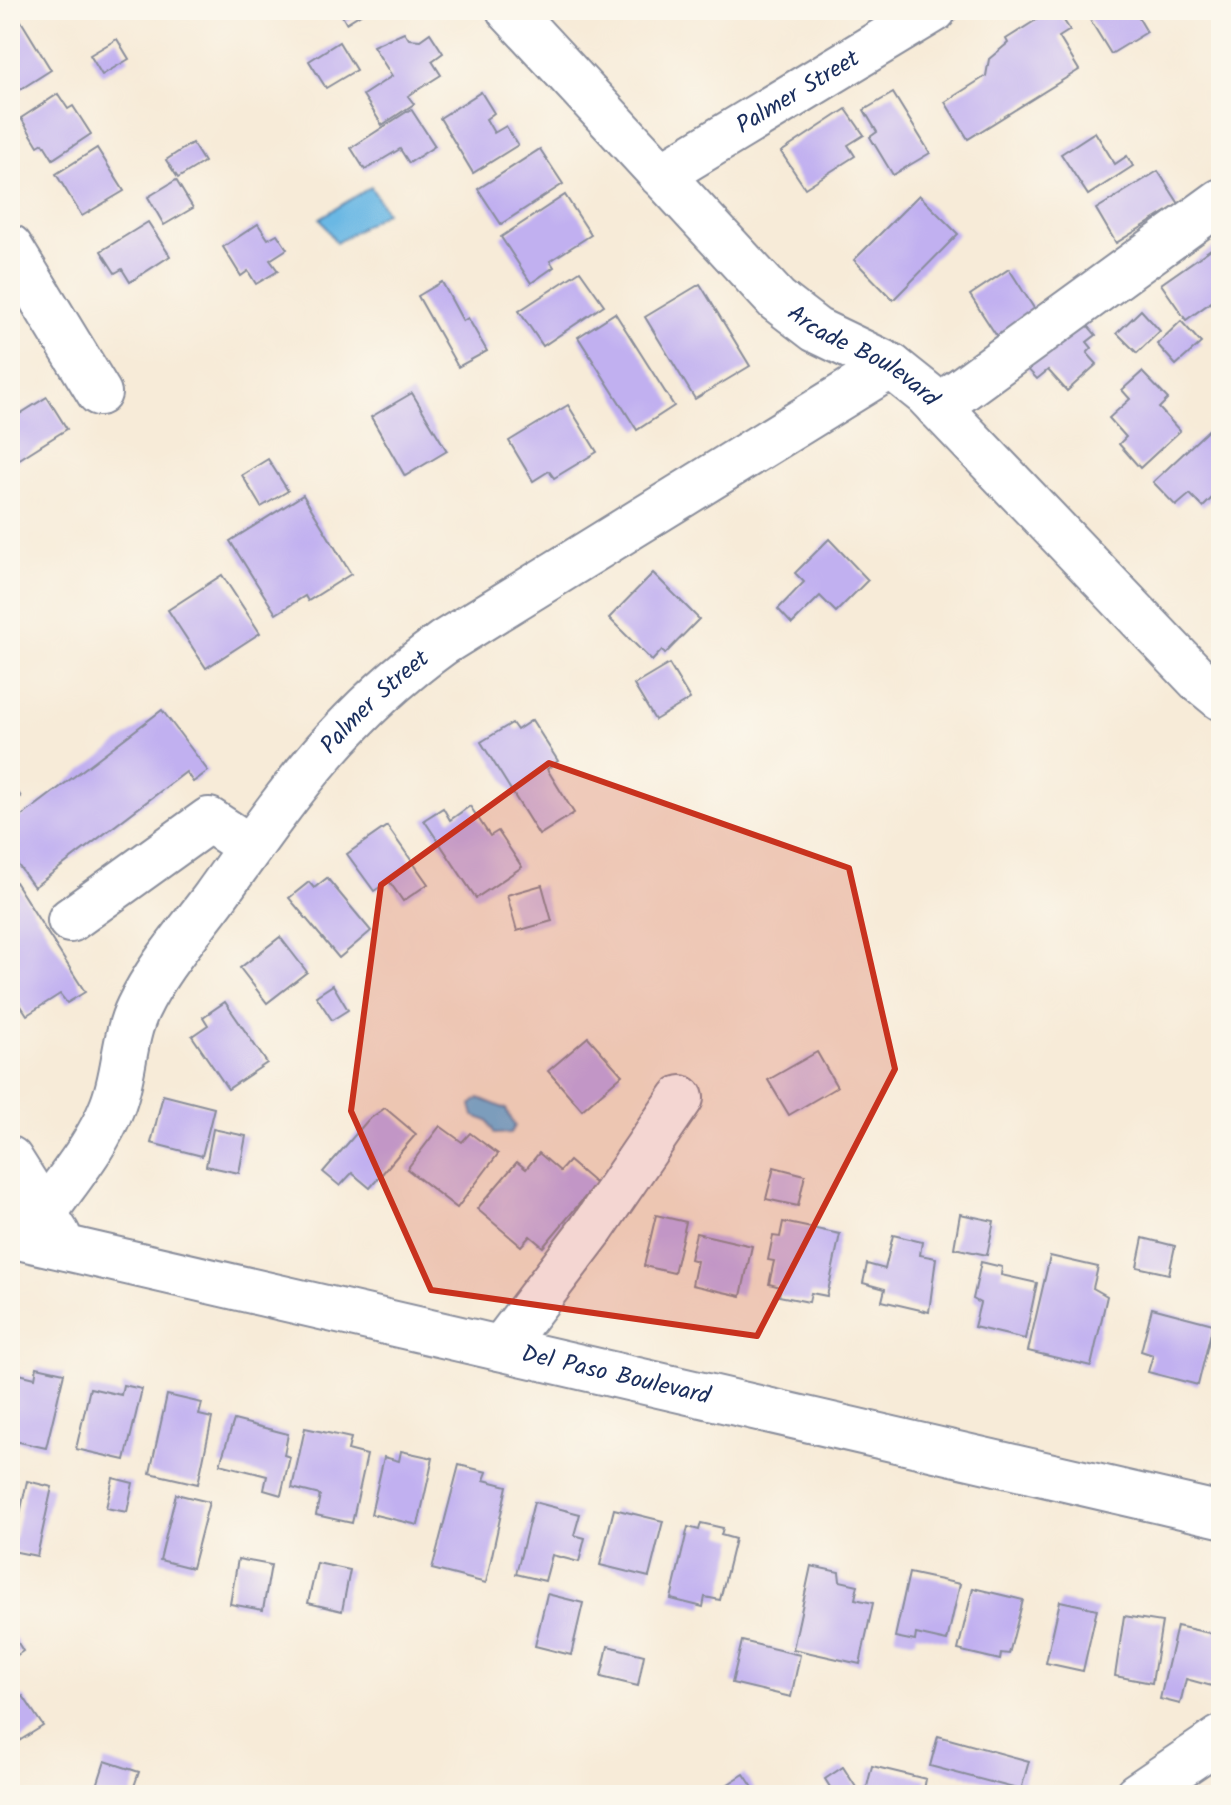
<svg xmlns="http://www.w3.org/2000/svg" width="1231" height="1805" font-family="Kalam,sans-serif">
<rect width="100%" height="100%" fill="#fbf7ec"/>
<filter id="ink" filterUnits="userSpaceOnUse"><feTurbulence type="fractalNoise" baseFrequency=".0125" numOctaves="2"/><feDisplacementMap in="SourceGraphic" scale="16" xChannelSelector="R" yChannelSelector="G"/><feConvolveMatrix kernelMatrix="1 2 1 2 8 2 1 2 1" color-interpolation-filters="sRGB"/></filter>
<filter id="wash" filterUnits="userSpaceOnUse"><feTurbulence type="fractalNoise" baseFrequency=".006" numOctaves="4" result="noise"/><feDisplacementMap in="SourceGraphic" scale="32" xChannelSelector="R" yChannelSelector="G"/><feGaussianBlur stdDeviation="1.8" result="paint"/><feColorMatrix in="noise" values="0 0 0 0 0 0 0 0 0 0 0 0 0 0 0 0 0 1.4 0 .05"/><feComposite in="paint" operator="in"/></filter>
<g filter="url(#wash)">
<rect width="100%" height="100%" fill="#f7ebd8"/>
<g fill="#6ab8e4" stroke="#4274a1" stroke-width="2">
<path d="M371,187l15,25 -50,31 -16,-25z"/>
<path d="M479,1098l27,11 9,17 -4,7 -16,1 -7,-13 -14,-5 -3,-11z"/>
</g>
<g id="blocks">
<g fill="#c1b0f0">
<path d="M339,10h28l-21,13z"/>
<path d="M1052,10h5l13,20 -11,7 20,33 -111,69 -23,-37 41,-26 3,-17 19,-16 -2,-4z"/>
<path d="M1084,10h50l13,22 -36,22z"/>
<path d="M21,21l30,49 -41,26v-68z"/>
<path d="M404,32l5,7 11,1 10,-7 13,20 -11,8 9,14 -33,21 6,8 -32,21 -19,-30 29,-19 -19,-30z"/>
<path d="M117,39l12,20 -27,16 -12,-20z"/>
<path d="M339,42l17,28 -30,18 -17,-27z"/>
<path d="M481,92l13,21 -8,6 8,14 12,-7 12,19 -45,28 -33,-55z"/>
<path d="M893,93l37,60 -37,22 -23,-38 7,-5 -13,-22z"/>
<path d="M58,94l10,15 5,-3 18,28 -38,25 -10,-16 -5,3 -17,-28z"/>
<path d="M411,109l24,37 -26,17 -9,-14 -35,21 -14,-22z"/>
<path d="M846,109l18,26 -16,10 7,11 -50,32 -24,-36z"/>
<path d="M1095,132l20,32 12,-8 6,10 -45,29 -27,-41z"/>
<path d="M192,143l12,19 -26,16 -12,-18z"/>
<path d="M97,148l27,43 -42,25 -26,-42z"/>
<path d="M540,149l23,35 -62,40 -23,-35z"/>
<path d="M1158,171l21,33 -63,39 -20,-34z"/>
<path d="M176,180l17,28 -29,17 -16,-28z"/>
<path d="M565,195l26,40 -41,26 4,6 -23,16 -30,-46z"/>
<path d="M919,195l39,39 -65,66 -39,-40z"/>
<path d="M148,222l22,34 -40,26 -8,-13 -7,4 -14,-22z"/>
<path d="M258,224l10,15 9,-5 10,15 -17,11 8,11 -22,13 -8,-13 -7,5 -18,-29z"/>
<path d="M1221,242v53l-35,25 -25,-36z"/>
<path d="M1009,269l30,47 -39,25 -30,-46z"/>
<path d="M580,271l24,34 -61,41 -24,-35z"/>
<path d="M442,282l21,39 5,-3 19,33 -29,16 -40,-71z"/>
<path d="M700,284l50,82 -55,33 -50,-82z"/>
<path d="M1141,310l19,21 -23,22 -20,-20z"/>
<path d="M615,313l59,93 -37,24 -59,-93z"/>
<path d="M1084,321l12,14 -9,7 5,6 -5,5 10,11 -30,27 -19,-21 -11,9 -15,-16z"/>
<path d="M1181,321l20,22 -25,22 -19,-21z"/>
<path d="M1142,372l26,27 -9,9 21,23 -40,37 -21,-24 7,-7 -17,-19 21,-19 -8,-9z"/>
<path d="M412,393l35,58 -42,25 -34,-59z"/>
<path d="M47,397l20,32 -57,36v-45z"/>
<path d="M568,405l29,47 -43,26 -5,-7 -16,10 -24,-40z"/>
<path d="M1218,421l3,68 -18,18 -13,-13 -14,12 -23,-24z"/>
<path d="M268,459l20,32 -27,16 -19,-32z"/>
<path d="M303,495l48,79 -43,27 -3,-5 -29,18 -46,-73z"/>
<path d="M829,539l39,41 -32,32 -16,-16 -28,28 -14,-15 26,-27 -9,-9z"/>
<path d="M653,573l46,46 -34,35 -3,-4 -10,11 -43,-43z"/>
<path d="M222,575l38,58 -54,35 -38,-58z"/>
<path d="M669,664l21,35 -35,21 -21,-35z"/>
<path d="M162,710l46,61 -15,11 -7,-10 -152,115 -24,-33v-29z"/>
<path d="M532,720l26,41 -11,8 27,44 -35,22 -58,-93 31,-19 5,7z"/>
<path d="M10,779l11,18 -11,6z"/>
<path d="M470,806l20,30 8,-5 24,36 -46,31 -52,-78 19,-12 7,12z"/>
<path d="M387,826l41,58 -25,17 -14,-20 -15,10 -27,-37z"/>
<path d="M10,874l75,118 -18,11 -7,-9 -33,21 -17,-26z"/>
<path d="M327,878l44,53 -32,27 -50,-60 20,-16 5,6z"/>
<path d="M542,885l10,36 -35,10 -10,-36z"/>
<path d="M280,937l27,35 -40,31 -27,-35z"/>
<path d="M333,985l15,25 -16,10 -16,-24z"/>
<path d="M225,1002l42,61 -39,26 -36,-53 16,-11 -5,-8z"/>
<path d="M588,1037l34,38 -40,35 -34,-39z"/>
<path d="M817,1052l20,35 -48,28 -21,-35z"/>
<path d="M163,1095l51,13 -12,48 -51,-13z"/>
<path d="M385,1108l31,26 -46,54 -18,-15 -12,13 -17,-14 45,-52z"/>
<path d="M440,1126l22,16 8,-9 28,21 -41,54 -50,-39z"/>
<path d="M213,1129l33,7 -7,37 -33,-7z"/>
<path d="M539,1153l21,18 9,-10 27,23 -53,63 -13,-11 -9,10 -44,-37 40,-47 9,7z"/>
<path d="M774,1167l31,8 -7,31 -32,-7z"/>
<path d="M960,1214l34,7 -7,34 -33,-7z"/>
<path d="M656,1215l30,7 -12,51 -30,-7z"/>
<path d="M783,1222l57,12 -13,62 -16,-3 -2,9 -30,-6 2,-9 -12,-3 5,-23 -6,-1 5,-24 7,1z"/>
<path d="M696,1233l56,13 -11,50 -49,-11 5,-24 -7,-2z"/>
<path d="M893,1235l29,7 -2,13 16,3 -7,54 -47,-11 3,-12 -22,-6 4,-19 18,5z"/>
<path d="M1143,1238l32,8 -6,28 -32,-7z"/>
<path d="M1050,1256l48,11 -5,21 14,8 -16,70 -63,-15z"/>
<path d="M981,1262l21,5 -1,8 36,8 -12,56 -51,-12 6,-24 -7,-4z"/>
<path d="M1152,1308l61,16 -15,61 -50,-13 5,-17 -12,-4z"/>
<path d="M37,1367l27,6 -18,75 -36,-8v-43l5,-24 20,5z"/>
<path d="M123,1385l19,4 -17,71 -49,-11 14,-61 31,7z"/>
<path d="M167,1395l35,8 -3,12 13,3 -14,66 -48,-11z"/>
<path d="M234,1420l54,14 -4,21 6,2 -9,38 -17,-5 3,-14 -47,-12z"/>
<path d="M305,1428l46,10 -3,12 19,5 -15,68 -36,-8 4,-20 -28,-7z"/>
<path d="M401,1451l32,7 -15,67 -47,-11 13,-57 15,4z"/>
<path d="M459,1465l28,7 -3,8 23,6 -21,97 -54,-14z"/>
<path d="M113,1478l20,5 -6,29 -21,-4z"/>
<path d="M27,1481l25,6 -15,69 -25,-5z"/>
<path d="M176,1494l33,8 -17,66 -32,-8z"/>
<path d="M534,1502l46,12 -6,21 11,3 -6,24 -27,-7 -7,26 -29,-7z"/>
<path d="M614,1509l49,12 -14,56 -49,-12z"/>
<path d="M701,1523l22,5 -2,7 14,4 -15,61 -15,-3 -2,10 -32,-8 17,-72 11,3z"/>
<path d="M238,1559l33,6 -8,45 -33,-6z"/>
<path d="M317,1563l33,7 -8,41 -34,-8z"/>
<path d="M811,1566l28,6 1,9 18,4 -3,14 18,4 -13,61 -67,-15z"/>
<path d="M909,1573l51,11 -13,57 -31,-7 -1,7 -20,-4z"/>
<path d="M973,1588l50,12 -14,54 -8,-1 -1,7 -42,-10z"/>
<path d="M547,1594l36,9 -12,52 -36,-9z"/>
<path d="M1060,1601l37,8 -14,62 -37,-8z"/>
<path d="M1124,1616l38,6 -10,61 -37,-7z"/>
<path d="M1177,1626l37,8 2,-7 5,1 -2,60 -33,-9 -6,25 -20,-5z"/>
<path d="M10,1630l13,21 -13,9z"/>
<path d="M742,1641l58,14 -9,42 -59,-14z"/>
<path d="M608,1646l36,9 -6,31 -37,-9z"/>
<path d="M23,1696l20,30 -24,15 -9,-14v-23z"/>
<path d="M938,1736l91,25 -8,29 -91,-24z"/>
<path d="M105,1761l34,11 -8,23h-37z"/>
<path d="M872,1766l54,13 -3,16h-58z"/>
<path d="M843,1767l18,28h-26l-10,-16z"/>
<path d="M744,1774l14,21h-26l-7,-9z"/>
</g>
</g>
</g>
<g filter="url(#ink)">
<use href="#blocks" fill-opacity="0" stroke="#898d9b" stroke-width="2"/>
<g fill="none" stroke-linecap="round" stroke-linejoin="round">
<defs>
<g id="minor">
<path id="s1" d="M509,10l268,290 39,30 75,36 35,28 273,286 22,18"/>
<path id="s2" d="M661,175l273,-165"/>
<path d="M10,247l89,146"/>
<path d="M938,407l283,-206"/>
<path d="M70,920l139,-100 41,27"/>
<path d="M10,1159l48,76"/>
<path id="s3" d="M44,1214c23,-34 53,-68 68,-107 13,-32 11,-68 26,-99 19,-40 50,-75 76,-110 73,-102 125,-180 229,-255l448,-277"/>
<path d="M501,1348l90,-118 90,-132"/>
<path d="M1137,1795l84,-57"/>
</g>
<g id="major">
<path id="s4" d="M10,1235l1211,280"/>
</g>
</defs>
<use href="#minor" stroke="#898d9b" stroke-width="48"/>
<use href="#major" stroke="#898d9b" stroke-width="48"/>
<use href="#minor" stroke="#fff" stroke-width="44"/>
<use href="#major" stroke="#fff" stroke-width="44"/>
</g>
</g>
<path fill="#c8321e" fill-opacity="0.2" stroke="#c8321e" stroke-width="6" stroke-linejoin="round" d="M549,763l300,105 46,201 -138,267 -326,-46 -80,-179 30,-226z"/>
<g text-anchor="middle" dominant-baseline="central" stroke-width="6" stroke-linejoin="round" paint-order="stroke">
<g font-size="24" fill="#1b2f5e" stroke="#fbf7ec">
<text stroke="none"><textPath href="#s2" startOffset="160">Palmer Street</textPath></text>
<text stroke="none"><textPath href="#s1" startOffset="498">Arcade Boulevard</textPath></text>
<text stroke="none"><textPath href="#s3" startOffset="618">Palmer Street</textPath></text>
<text stroke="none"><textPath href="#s4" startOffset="622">Del Paso Boulevard</textPath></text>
</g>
</g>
<rect width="1231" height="1805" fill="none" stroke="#fbf7ec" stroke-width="40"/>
</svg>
